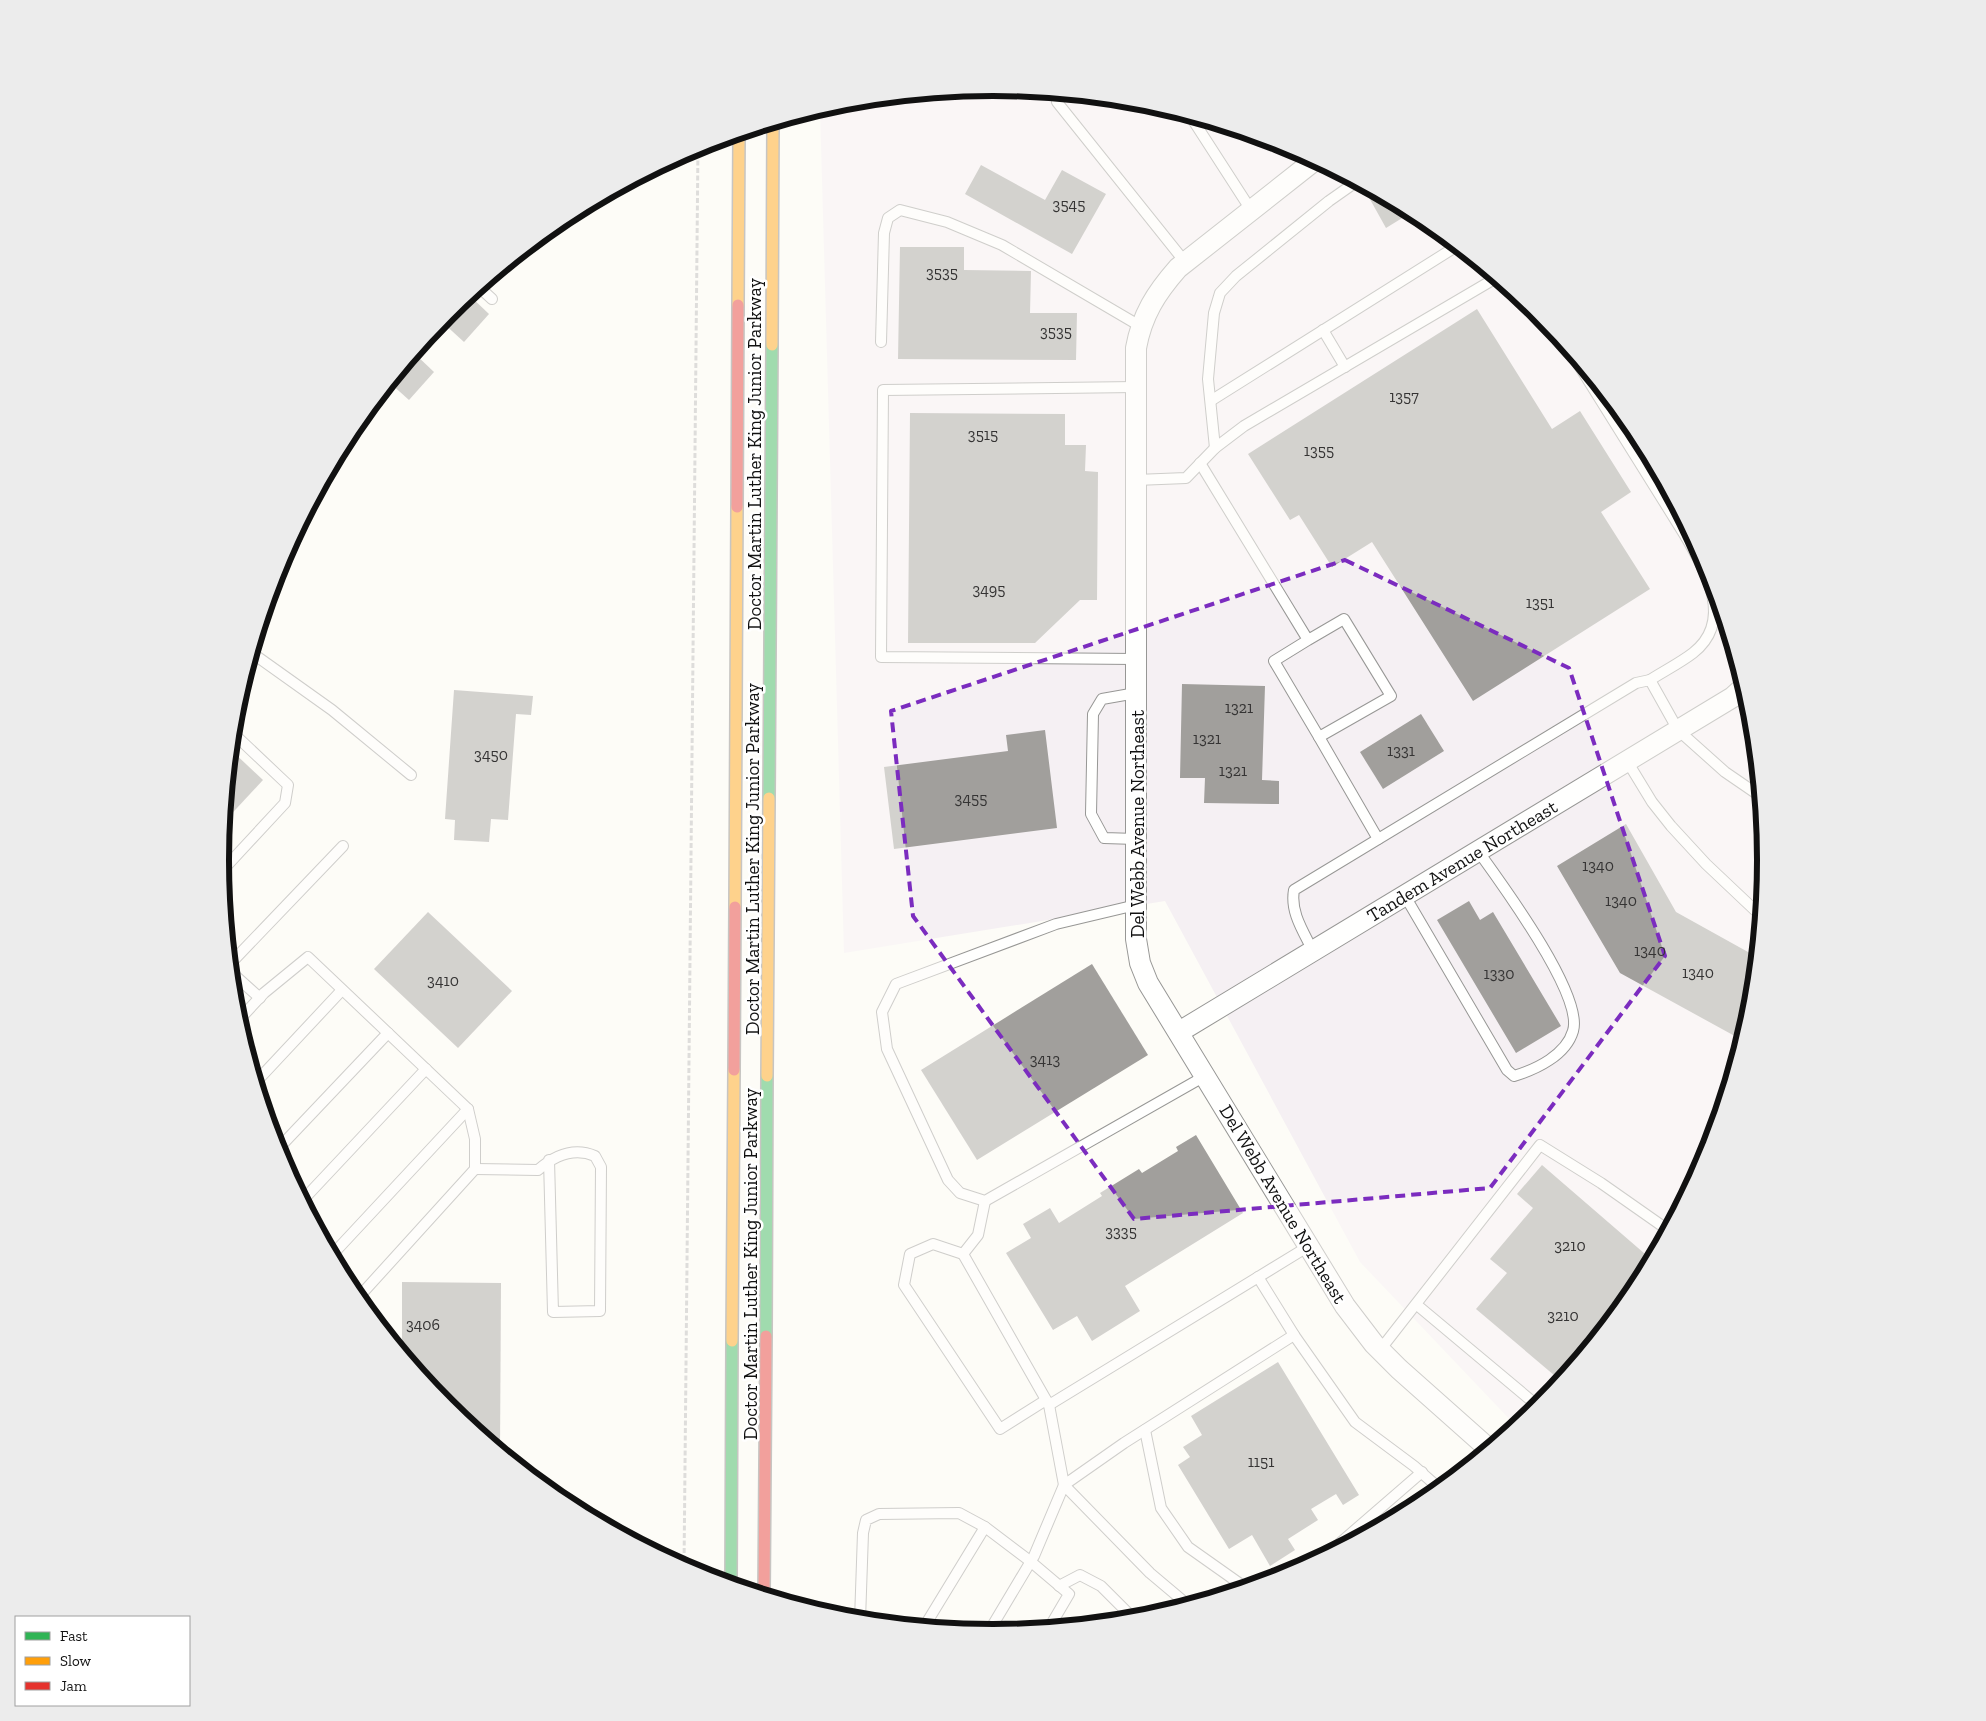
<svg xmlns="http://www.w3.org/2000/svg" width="1986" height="1721" font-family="'Zilla Slab',serif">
<rect width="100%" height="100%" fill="#fdfcf7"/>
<path fill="#f5f0f3" d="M993,88l151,14 145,44 134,72 117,96 96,117 71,134 44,145 15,151 -15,151 -44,145 -71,133 -97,117 -23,19 -156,-164 -195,-361 -321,52 -24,-844 22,-7z"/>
<g fill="#a19f9c">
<path d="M981,165l64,35 17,-30 44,24 -34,60 -107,-60z"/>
<path d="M1362,185l31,17 19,10 -26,16z"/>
<path d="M900,247h64v23l67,1 -1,42h47l-1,47 -178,-1z"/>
<path d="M469,295l20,19 -25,28 -23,-21z"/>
<path d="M1477,309l75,120 28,-18 51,81 -30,20 49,77 -177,112 -101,-159 -40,25 -33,-52 -9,5 -42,-66z"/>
<path d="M414,353l20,19 -25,28 -19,-17z"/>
<path d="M910,413l155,1v31h21l-1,26 13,1 -1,128h-17l-45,43h-127z"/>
<path d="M1182,684l83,2 -3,94 17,1v23l-75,-1 1,-25h-25z"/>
<path d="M454,690l79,6 -2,19 -15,-1 -8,106 -17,-1 -2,23 -35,-2 1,-20 -10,-1z"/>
<path d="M1421,714l23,37 -61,38 -23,-37z"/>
<path d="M1045,730l12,98 -163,21 -10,-82 124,-16 -2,-16z"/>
<path d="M231,750l32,30 -39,42z"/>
<path d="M1626,824l50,88 81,45 -6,55 -9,28 -122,-67 -63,-107z"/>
<path d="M1469,901l11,19 13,-8 68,114 -45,27 -79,-133z"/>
<path d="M428,912l84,79 -54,57 -84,-79z"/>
<path d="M1092,964l56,91 -171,105 -56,-90z"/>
<path d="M1196,1135l47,78 -118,73 15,25 -48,30 -15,-25 -24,14 -47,-77 25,-15 -8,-14 27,-16 9,15 43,-27 -2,-3 39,-24 3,4 36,-22 -2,-4z"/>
<path d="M1542,1165l110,95 -16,30 -75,91 -85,-72 31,-36 -17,-14 43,-51 -16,-14z"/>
<path d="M402,1282l99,1 -1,168 -54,-44 -44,-54z"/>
<path d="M1278,1362l81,133 -16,10 -7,-11 -25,15 7,11 -30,19 7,11 -25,16 -18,-31 -23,14 -51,-84 12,-8 -7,-10 19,-12 -11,-19z"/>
</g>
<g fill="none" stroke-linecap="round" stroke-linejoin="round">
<defs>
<g id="lane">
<path d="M1060,94l-3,8 128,160"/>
<path d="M1191,117l60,93"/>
<path d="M479,287l13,12"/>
<path d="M1323,330l22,37"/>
<path d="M881,342l3,-109 4,-15 12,-8 47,12 55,23 138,81"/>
<path d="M1570,351l116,186"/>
<path d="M1212,400l245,-154"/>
<path d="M1215,448l-7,-69 6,-66 6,-20 16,-17 93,-75 27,-19"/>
<path d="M1200,463l108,177 -34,21 45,76 72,-41 -47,-77 -36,21"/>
<path d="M1136,480l50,-2 29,-30 29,-22 252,-148"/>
<path d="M252,653l80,57 79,65"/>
<path d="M1136,659l-255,-2 2,-267 253,-3"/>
<path d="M1650,680c14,-9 30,-17 43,-27 41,-32 13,-81 -7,-116l5,-2"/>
<path d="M1319,737l59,102"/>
<path d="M1627,761l25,41 19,24 35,38 55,52"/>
<path d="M1136,839l-32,-1 -13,-24 2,-100 9,-15 34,-6"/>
<path d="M221,872l64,-69 3,-18 -55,-52"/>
<path d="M1405,896l102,174 7,6c23,-7 52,-21 59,-45 11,-36 -72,-148 -95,-180"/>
<path d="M1136,905l-80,19 -160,60 -14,28 5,37 61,131 12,13 25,8 220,-125"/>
<path d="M1313,951c-10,-20 -23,-39 -19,-61l342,-207 14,-3 28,50 47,42 35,24"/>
<path d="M230,964l113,-118"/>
<path d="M231,972l29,26"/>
<path d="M238,1021l26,-28 44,-36 160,152 7,30v30l-118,130"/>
<path d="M256,1082l86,-92"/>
<path d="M277,1150l111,-117"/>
<path d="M475,1169l63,1c17,-15 36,-23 57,-14l6,11 -1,144 -47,1 -4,-152"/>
<path d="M302,1201l124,-132"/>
<path d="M985,1201l-7,34 -15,19 86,151 260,-159"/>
<path d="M963,1254l-30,-10 -23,10 -6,31 96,144 46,-29"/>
<path d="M332,1255l136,-146"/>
<path d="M1417,1305l122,102"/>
<path d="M1294,1335l61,87 59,44 26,23"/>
<path d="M1380,1350l160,-205 61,38 67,47"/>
<path d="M1049,1405l15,80 60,-42 170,-108 -36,-58"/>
<path d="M1145,1430l16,78 27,39 58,41"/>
<path d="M1325,1556l97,-84"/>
<path d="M1059,1586l21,-11 21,11 34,34"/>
<path d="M860,1620l3,-87 3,-13 13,-6 80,-1 26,14 45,34 39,33 -20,34"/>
<path d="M924,1627l61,-100"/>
<path d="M988,1633l46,-77 30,-71 86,88 38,32"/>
</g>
<g id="street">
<path d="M1315,160l-137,108c-22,25 -36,47 -42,80v591l4,24 8,20 197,323 29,38 25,25 90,80"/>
<path d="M1179,1032l554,-335 11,-10"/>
</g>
<g id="fast">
<path d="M769,798l3,-453"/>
<path d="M766,1336l1,-260"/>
<path d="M731,1585l1,-244"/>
</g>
<g id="slow">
<path d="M738,305l1,-171"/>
<path d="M772,345l1,-222"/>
<path d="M735,907l2,-400"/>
<path d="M767,1076l2,-278"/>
<path d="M732,1341l2,-271"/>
</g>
<g id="jam">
<path d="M737,507l1,-202"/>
<path d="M734,1070l1,-163"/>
<path d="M764,1595l2,-259"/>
</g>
</defs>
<use href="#lane" stroke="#979795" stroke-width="12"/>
<use href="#street" stroke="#979795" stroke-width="22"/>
<use href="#fast" stroke="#858482" stroke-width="14"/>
<use href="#slow" stroke="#858482" stroke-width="14"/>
<use href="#jam" stroke="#858482" stroke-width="14"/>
<path stroke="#b9b9b8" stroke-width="3" stroke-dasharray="5 2.5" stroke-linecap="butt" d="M684,1568l14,-1422"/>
<use href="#lane" stroke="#fffffe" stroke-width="10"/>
<use href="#street" stroke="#fffffe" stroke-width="20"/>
<use href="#fast" stroke="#30b455" stroke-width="11"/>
<use href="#slow" stroke="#ff9f0a" stroke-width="11"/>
<use href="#jam" stroke="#e5322d" stroke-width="11"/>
</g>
<path d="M0 0H1986V1721H0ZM1345,560l224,108 96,288 -175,232 -356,31 -221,-303 -22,-205z" fill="#fdfcf7" fill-opacity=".55" fill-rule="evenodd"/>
<path fill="none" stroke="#7b2cbf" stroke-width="4" stroke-dasharray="10 6" stroke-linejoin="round" d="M1345,560l224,108 96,288 -175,232 -356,31 -221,-303 -22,-205z"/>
<g text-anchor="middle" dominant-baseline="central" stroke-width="5" stroke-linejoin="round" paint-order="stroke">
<g font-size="16" fill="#353434">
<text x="1069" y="204">3545</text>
<text x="942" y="272">3535</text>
<text x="1056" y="331">3535</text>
<text x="1404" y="396">1357</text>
<text x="983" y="434">3515</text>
<text x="1319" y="450">1355</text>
<text x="989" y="589">3495</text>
<text x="1540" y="602">1351</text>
<text x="1239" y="707">1321</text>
<text x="1207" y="738">1321</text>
<text x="1401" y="750">1331</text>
<text x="491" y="754">3450</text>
<text x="1233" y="770">1321</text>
<text x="971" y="798">3455</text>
<text x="1598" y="865">1340</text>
<text x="1621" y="900">1340</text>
<text x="1650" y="950">1340</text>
<text x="1698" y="972">1340</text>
<text x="1499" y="973">1330</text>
<text x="443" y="980">3410</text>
<text x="1045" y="1059">3413</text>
<text x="1121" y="1231">3335</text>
<text x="1570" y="1245">3210</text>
<text x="1563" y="1315">3210</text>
<text x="423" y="1324">3406</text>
<text x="1261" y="1461">1151</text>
</g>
<g font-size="19" fill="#111" stroke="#fff">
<text transform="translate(754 454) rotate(-90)">Doctor Martin Luther King Junior Parkway</text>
<text transform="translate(1137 824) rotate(-90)">Del Webb Avenue Northeast</text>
<text transform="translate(752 859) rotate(-90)">Doctor Martin Luther King Junior Parkway</text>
<text transform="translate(1462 861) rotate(-31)">Tandem Avenue Northeast</text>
<text transform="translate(1283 1204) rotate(59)">Del Webb Avenue Northeast</text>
<text transform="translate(750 1264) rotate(-90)">Doctor Martin Luther King Junior Parkway</text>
</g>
</g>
<path d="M0 0H1986V1721H0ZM229 860a764 764 0 1 1 1528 0a764 764 0 1 1-1528 0Z" fill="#ececec" fill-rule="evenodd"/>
<path fill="none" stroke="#111" stroke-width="6" d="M229 860a764 764 0 1 1 1528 0a764 764 0 1 1-1528 0Z"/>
<rect x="15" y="1616" width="175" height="90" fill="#ffffff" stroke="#a0a0a0"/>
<rect x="25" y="1632" width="25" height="8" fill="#30b455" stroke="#a0a0a0"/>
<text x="60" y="1641" font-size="15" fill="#111111">Fast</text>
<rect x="25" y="1657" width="25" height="8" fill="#ff9f0a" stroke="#a0a0a0"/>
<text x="60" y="1666" font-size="15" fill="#111111">Slow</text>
<rect x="25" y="1682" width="25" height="8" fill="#e5322d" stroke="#a0a0a0"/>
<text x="60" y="1691" font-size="15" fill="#111111">Jam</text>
</svg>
